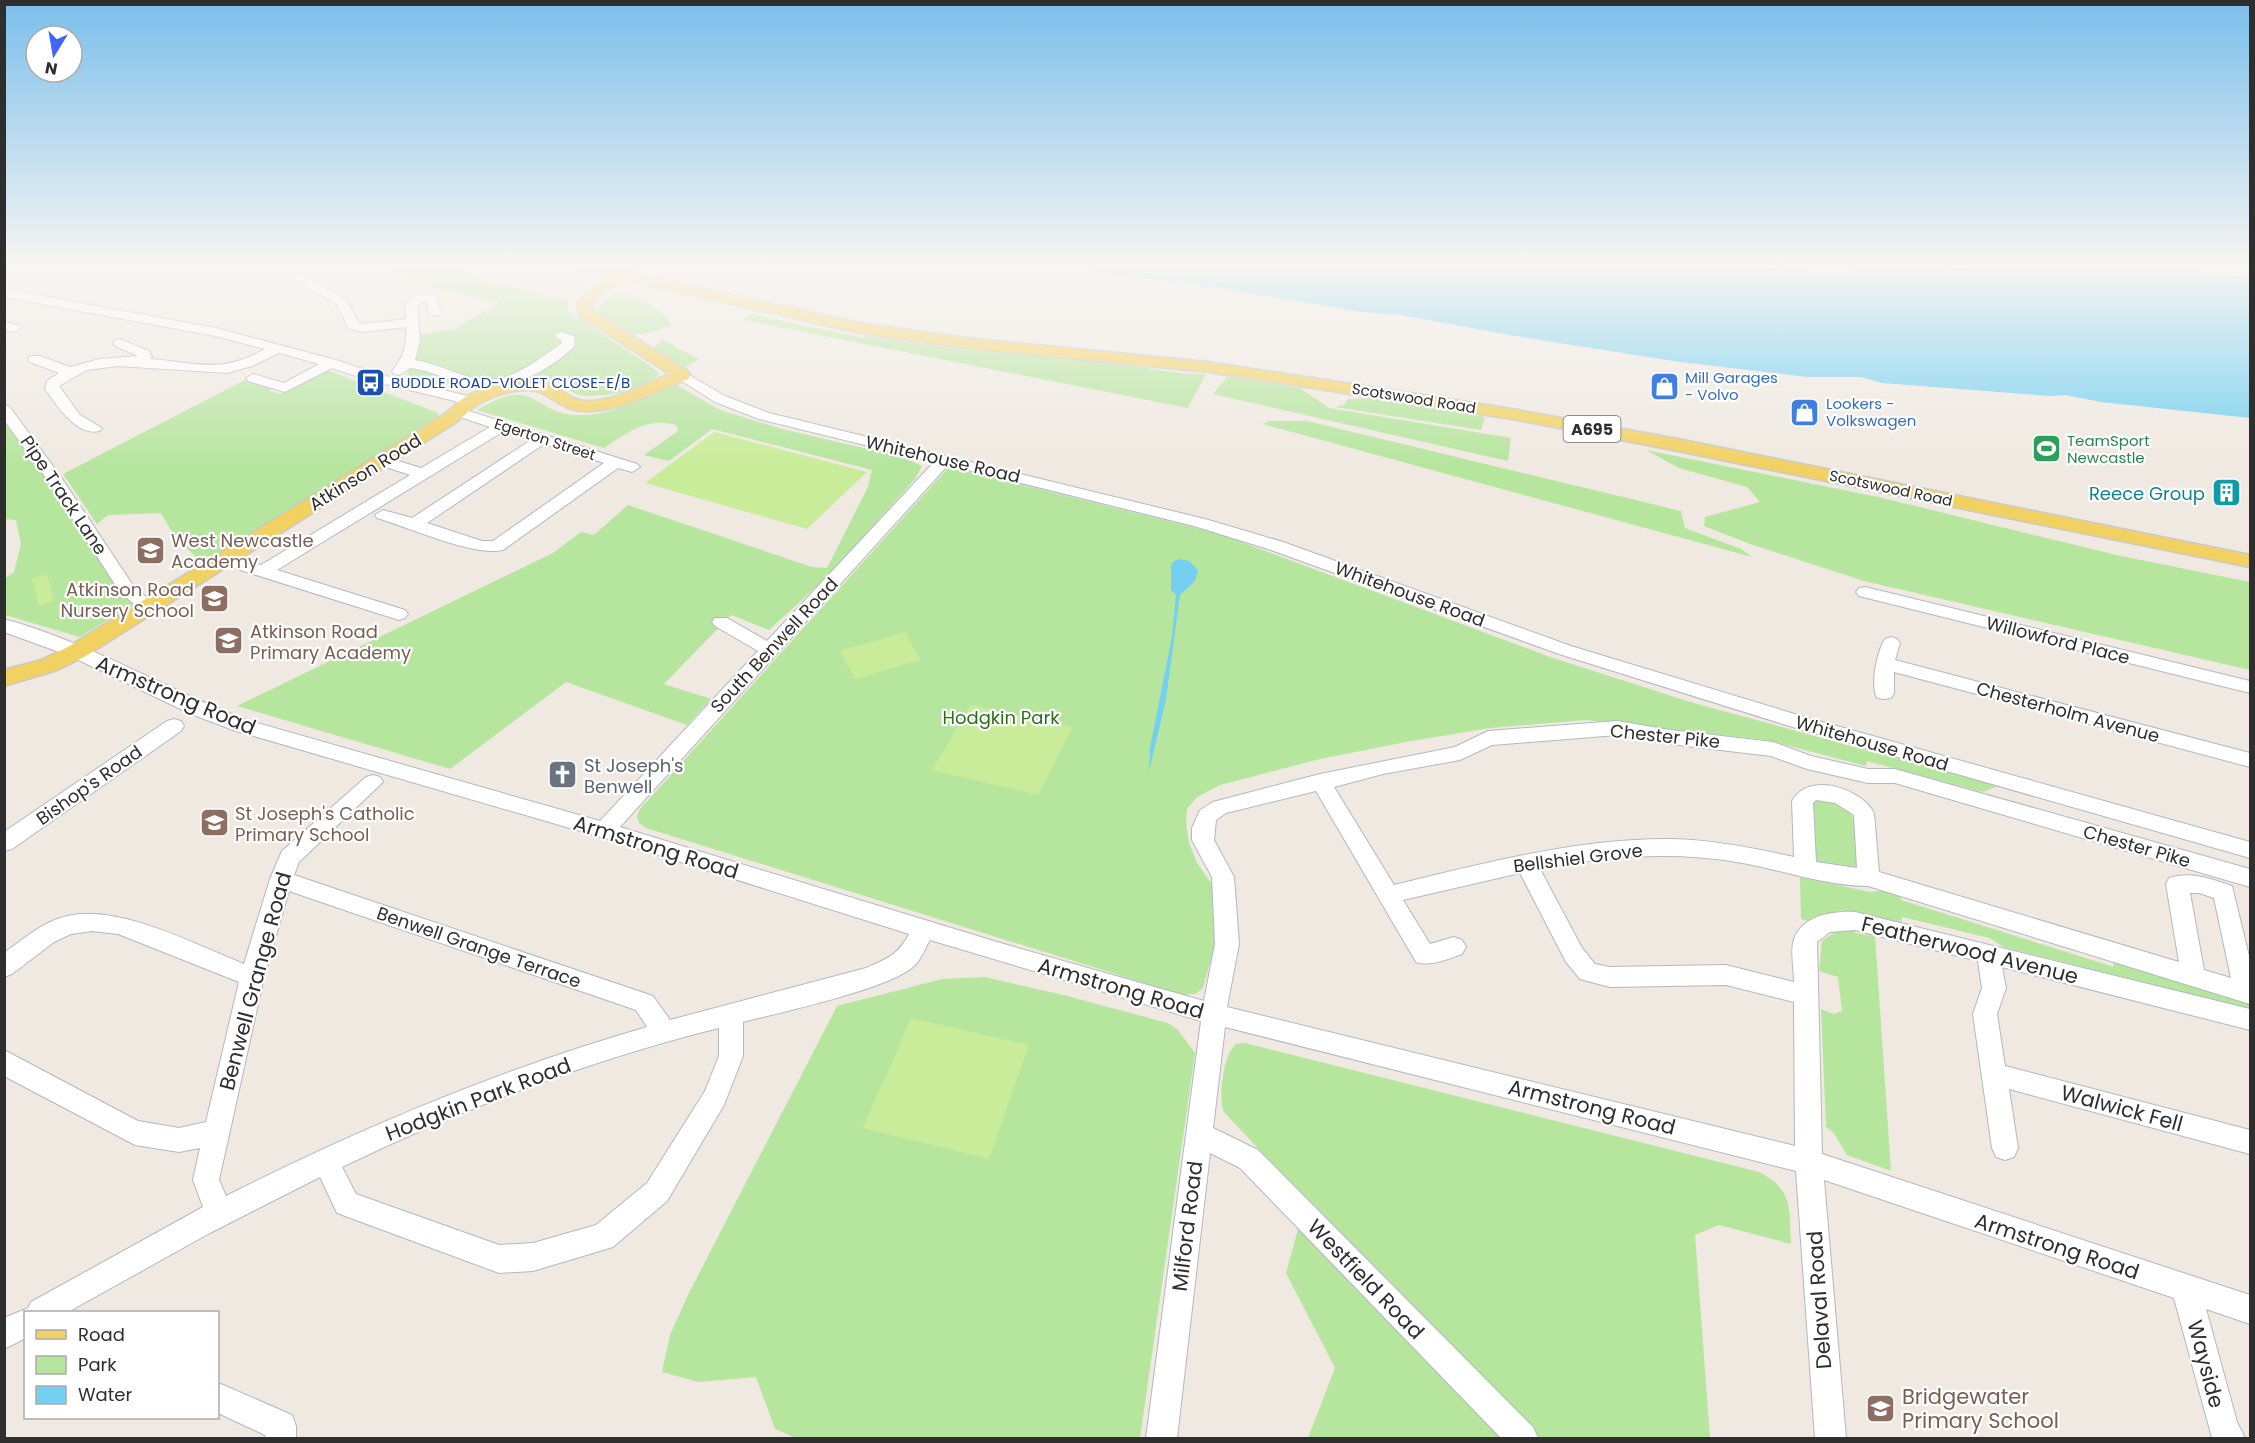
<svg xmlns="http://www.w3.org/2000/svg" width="2255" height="1443" font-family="Poppins,sans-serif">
<rect width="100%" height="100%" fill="#efe9e1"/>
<g fill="#b6e59e">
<path d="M404,264h46l42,18 78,19 -3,9 89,60 3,5c-16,15 -58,24 -80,20 -10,-2 -18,-14 -28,-15 -14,-2 -24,1 -37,-5l-38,12 -40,-4 -30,-8 11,-18 4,-23 34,-5 44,-26 -71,-16 -36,-17z"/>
<path d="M612,294c26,0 44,10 60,31 -42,17 -43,9 -78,-14z"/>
<path d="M752,314l111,24 4,-2c81,13 162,20 243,27 32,3 63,12 96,11l-18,34 -445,-88z"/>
<path d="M663,340l36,19 -14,9 -28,-17 -3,-4z"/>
<path d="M327,370l111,43v6l-236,144 -27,-26 -14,-24 -53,2 -11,9 -34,-50 182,-94 29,8 -5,3 11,3z"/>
<path d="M1227,377l73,11 29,20 182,30 -3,23 -295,-67z"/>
<path d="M675,384l45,26 62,19 120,28 20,9 -7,13 -87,97 -59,54 -38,-15 -67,69 47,15 -24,26 -121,-43 -116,87 -213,-63 316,-153 28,-21 13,3 34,-30 184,62 15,1 41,-81 4,-17 -160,-41 -43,32 -25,-6 34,-24 -2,-6c-30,-8 -48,8 -72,23l-127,-38c63,-38 53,7 107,5 29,0 63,-20 91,-31z"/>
<path d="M1375,398l110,19 -4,13 -146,-23 9,-2 4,-6z"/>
<path d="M4,420l83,114 34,58 13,12 -54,33 -75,-22v-37l9,-6 7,-28 -5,-24 -11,-1z"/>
<path d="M1268,421h39l374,90 4,17 56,21 11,8 -489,-133z"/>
<path d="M1646,450l232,47 243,59 129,26v88l-386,-89 -111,-36 -49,-19 1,-9 55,-15 -13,-15 -68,-19z"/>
<path d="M949,467l268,66 333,124 140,45 308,84 -15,6 -116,-31 -1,5 -100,-26 -180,-20 -96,8 -84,14 -86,17 -100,26 -23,12 -10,12 -1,14 3,20 8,20 15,21 6,50 -15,54 -8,6 -12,1 -537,-167 -7,-5 -2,-7 3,-7z"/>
<path d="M1815,799c8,1 17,2 24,5 22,7 17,43 18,62l-2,6 -32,-4 -8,-8 -5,-58z"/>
<path d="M1800,877l70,15 16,-2 14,4 1,6 213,67 -1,-7 137,43v6l-247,-62 -13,-9 -88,-21 -1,6 -61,-13 -32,11 -7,-2z"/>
<path d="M1853,929l2,4 20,3 16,235 -44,-16 -14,-23 -7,-5 -5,-118 13,5 8,-3 -4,-34 -19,-6 3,-30 13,-9z"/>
<path d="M985,977l82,19 101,27 10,7 17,23 -55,385h-344l-21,-9 -19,-52 -58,5 -36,-10 8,-37 18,-40 149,-289 105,-27z"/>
<path d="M1245,1043l514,129c35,18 30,37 32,72l-72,-19 -24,10 15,203h-402l27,-70 -49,-95 20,-73 -82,-88c-6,-14 -1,-57 12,-68z"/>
</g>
<g fill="#c9ec9a">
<path d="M714,432l153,40 -60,57 -162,-46z"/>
<path d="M47,574l7,27 -15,5 -7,-28z"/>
<path d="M905,632l15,28 -65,19 -15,-28z"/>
<path d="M971,705l101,22 -34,68 -106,-25z"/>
<path d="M911,1018l118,27 -40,114 -126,-31z"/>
</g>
<g fill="#75cff0">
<path d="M1063,264h665l87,8 108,-1 92,-7h146l2,4 21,4 7,-2 59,8v140l-149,-16 -36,-7 -15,1 -168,-13 -21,-6h-54l-127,-15 -165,-26 -115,-21 -39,-3 -153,-26 -7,2 -1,-3 -63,-7z"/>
<path d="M1178,559l11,2 9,9 -3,11 -15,14 -14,104 -17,73 1,-24 22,-112 4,-41 -5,-5v-26z"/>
</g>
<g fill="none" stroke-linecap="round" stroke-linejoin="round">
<defs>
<g id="minor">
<path d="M36,264h14l4,4 -6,4z"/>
<path d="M293,269l53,31 13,23 5,1 42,-5 -1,-15c9,-11 20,-12 32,-7l4,15 -1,3h-10l-4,-14 -9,4 3,35 -5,20c20,3 38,13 58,18 33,9 63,-17 89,-35v-2l-7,-5 2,-3 5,-1 12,4 1,9c-19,22 -67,47 -96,43 -22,-3 -41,-15 -62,-19l-7,-1 -11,7 -5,-1 -2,-3c12,-14 15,-26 14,-44l-42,5 -15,-3 -12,-24 -48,-29 -2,-3z"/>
<path d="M4,289l212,39 120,32 42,14 98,24 2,3 -7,4 -103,-25 -36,-12 -47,24 -37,-11 -2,-3 7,-4 31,9 35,-19 -40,-11 -27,13 -25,7 -109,-7 -31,4 -28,16 21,29 22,13 -2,3c-24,6 -43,-26 -55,-42l2,-8 12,-8 -29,-11 -2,-3 2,-3h10l30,11 30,-8 38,-3 -23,-10 -2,-3 2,-3 5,-1 29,12 3,6 -2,2c49,4 70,15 115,-10l-50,-13 -211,-39z"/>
<path d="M4,322l15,3 2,3 -7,4 -10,-2z"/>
<path d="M682,371l43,25 44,17 436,106 78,23 288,104 227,69 452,127v16l-464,-133 -227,-71 -288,-104 -77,-24 -246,-61 -328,362 377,115 207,59 11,-57 -3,-67 -20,-37v-12l8,-18 13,-8 107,-28 135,-27 33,-16 129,-10 53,9 103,12 38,14 57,13h27l355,100v18l-355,-104h-27l-61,-14 -36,-13 -101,-12 -53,-9 -125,10 -32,15 -77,14 -49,13 60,98c91,-22 184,-47 278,-46 41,1 82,9 122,18l-2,-56c16,-30 69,-13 82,12l5,59 300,90 -13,-78 3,-6c22,-7 42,1 63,8l18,74v44l-382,-118c-44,0 -88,-17 -131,-24 -65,-11 -132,-6 -197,7l42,79 13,16 15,3 116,-2 68,17c0,-13 -4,-31 0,-43 9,-24 39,-28 61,-27l395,97v21l-248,-63 4,21 -9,26 8,52 245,64v24l-241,-65 9,59 -4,9 -9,3 -9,-3 -4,-9 -19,-134 9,-26 -4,-27 -123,-31 -25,2 -13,10 5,212 428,141v29l-44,-15 31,113 8,16h-33l-38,-140 -350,-118 22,258h-31l-19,-267 -571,-144 -12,101 45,22 275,277 5,11h-37l-261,-270 -30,-15 -33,285h-31l55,-417 -271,-81c-5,8 -8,18 -15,25 -21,23 -137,48 -172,57v34l-19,49 -57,96 -54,46 -80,24 -34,2 -162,-60 -17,-36 -112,57 -140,78h-42v26l-22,11v-31l24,-10 3,-6 172,-95 -10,-27 7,-32 -21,4 -44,-7 -131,-69v-26l134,71 41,7 27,-6 33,-140 -121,-48 -26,-3 -21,3 -17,8 -42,32 -8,3v-24c20,-14 39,-32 64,-37 51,-12 128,29 176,48l26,-85 12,-28 84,-74 7,-2 7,2 3,5 -84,80 -5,13 359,121 17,24 196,-52c21,-9 32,-13 43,-34l-305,-96 -371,-108 -42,-16 -121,-58 -66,-24v-13c85,23 161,70 243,101l353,101 158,-170 -43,-25 -3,-4 3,-4h12l40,23 167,-179 -175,-43 -44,-17 -38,-24 -2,-3zM1316,791l100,171c14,5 32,-3 46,-8l4,-7 -4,-7 -8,-3 -24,7 -27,-44 117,-27 46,89 14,17 30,8 116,-2 68,17 1,144 -568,-139 12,-63 -5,-67 -20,-37 2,-20 10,-7zM1816,800l19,3 19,12 3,53 -41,-6 -3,-59zM289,891l347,119 11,17c-146,42 -286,101 -421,169l-7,-16 45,-203zM2190,893h9l15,5 17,80 -27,-8zM719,1028v28l-14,35 -58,92 -51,42 -63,18 -34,2 -143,-51 -14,-27c121,-58 247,-107 377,-139z"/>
<path d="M4,405l5,1 52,71 71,107 24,22 -3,4h-12l-21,-18 -74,-114 -42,-58z"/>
<path d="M459,408l178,56 3,3 -8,5 -14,-4 -115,82c-29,7 -95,-23 -126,-32l-2,-3 8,-5 29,8 119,-78 -27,-9 -227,139 128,40 3,4 -3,4 -6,2 -181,-57 -2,-4 8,-5 37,11 149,-90 -33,-11 -3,-3 3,-3 5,-2 39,12 69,-41 -36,-12 -2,-3zM544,444l60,19 -111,78h-11l-55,-18z"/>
<path d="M1865,587l385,94v12l-391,-97 -3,-4 3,-4z"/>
<path d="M1891,637l6,2 3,4 -5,17 355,93v14l-356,-95v21l-3,5 -7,1 -7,-1c-7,-13 0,-47 8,-59z"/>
<path d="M174,719l7,2 3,5 -3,5 -169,118 -8,2v-19l163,-111z"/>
<path d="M221,1384l71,31 4,11v12h-30l-1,-3 -47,-22v-28z"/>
</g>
<path id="major" d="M565,264h27l27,6 10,-4 7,4 -2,3 226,50 105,15 243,24 304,47 166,30 572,116v12l-572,-116 -166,-32 -304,-47 -243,-24 -105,-15 -236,-53 -25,15 -7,10 1,6 95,60 3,4 -3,4c-33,13 -68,33 -104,32 -17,0 -27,-10 -42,-18 -17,-8 -50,2 -65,12 -8,5 -14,12 -22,18l-371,234 -27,13 -53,16v-16l37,-10 27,-13 375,-232c7,-5 14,-12 21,-17 22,-14 60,-22 85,-14 13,4 22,17 37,17 29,0 57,-16 83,-27l-89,-58 -4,-11c9,-13 19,-20 32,-28l-41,-10z"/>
</defs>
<use href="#minor" stroke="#b4b7c1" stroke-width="2"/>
<use href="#major" stroke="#c9c9c9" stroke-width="3"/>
<use href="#minor" fill="#fff" fill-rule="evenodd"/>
<use href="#major" fill="#f2d163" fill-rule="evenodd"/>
<path stroke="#a3a6b8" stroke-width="3" d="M2232,264l18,2"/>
</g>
<linearGradient id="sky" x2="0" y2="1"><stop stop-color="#7abfeb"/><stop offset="0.57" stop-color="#f8f5f2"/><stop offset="1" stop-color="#f8f5f2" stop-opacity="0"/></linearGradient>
<rect width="2255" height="466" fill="url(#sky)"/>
<defs>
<symbol id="bus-square" viewBox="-11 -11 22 22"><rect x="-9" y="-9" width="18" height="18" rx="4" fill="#1a4fb4" stroke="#fff"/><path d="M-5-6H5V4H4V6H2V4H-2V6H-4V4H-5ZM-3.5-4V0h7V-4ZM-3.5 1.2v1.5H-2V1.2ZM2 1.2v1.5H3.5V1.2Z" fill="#fff"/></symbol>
<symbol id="shop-square" viewBox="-11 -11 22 22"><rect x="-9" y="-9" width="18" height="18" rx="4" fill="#3f7fe0" stroke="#fff"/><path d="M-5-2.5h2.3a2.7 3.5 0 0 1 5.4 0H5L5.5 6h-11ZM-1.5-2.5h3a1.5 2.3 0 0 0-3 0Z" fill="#fff"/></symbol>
<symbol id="stadium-square" viewBox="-11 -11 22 22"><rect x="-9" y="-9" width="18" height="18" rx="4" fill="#2e9e5b" stroke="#fff"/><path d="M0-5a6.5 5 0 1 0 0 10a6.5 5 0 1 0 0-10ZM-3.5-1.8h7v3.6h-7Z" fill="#fff"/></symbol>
<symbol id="building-square" viewBox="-11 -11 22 22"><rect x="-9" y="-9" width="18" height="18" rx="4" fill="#0f9aa8" stroke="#fff"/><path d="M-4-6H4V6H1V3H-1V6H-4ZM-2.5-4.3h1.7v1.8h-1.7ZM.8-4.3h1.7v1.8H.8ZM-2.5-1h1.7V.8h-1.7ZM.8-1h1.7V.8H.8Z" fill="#fff"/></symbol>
<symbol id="school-square" viewBox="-11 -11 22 22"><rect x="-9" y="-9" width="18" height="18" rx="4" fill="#8d6e63" stroke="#fff"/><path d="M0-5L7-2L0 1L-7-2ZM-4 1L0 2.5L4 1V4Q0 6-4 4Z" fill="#fff"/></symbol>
<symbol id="church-square" viewBox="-11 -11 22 22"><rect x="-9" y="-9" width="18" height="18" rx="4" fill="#6b7280" stroke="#fff"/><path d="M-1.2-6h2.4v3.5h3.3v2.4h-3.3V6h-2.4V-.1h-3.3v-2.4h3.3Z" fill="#fff"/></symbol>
</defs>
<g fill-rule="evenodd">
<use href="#bus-square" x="354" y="366" width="33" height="33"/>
<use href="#shop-square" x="1648" y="370" width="33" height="33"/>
<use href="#shop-square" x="1788" y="396" width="33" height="33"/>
<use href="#stadium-square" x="2030" y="432" width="33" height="33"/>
<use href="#building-square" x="2210" y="476" width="33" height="33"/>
<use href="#school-square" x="134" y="534" width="33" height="33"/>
<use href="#school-square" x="198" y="582" width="33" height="33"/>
<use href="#school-square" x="212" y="624" width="33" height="33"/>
<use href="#church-square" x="546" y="758" width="33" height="33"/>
<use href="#school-square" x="198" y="806" width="33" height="33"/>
<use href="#school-square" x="1864" y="1392" width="33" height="33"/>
</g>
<g text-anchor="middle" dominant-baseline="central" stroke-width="4.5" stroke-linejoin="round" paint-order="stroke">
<g font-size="15" fill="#366cbe" stroke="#fff" text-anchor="start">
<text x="1685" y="377">Mill Garages<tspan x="1685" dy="17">- Volvo</tspan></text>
<text x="1826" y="403">Lookers -<tspan x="1826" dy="17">Volkswagen</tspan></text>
</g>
<g font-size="15" fill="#164399" stroke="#fff" text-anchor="start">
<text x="391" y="382">BUDDLE ROAD-VIOLET CLOSE-E/B</text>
</g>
<g font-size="15" fill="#2e2e2e" stroke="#fff">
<text transform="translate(1414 398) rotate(9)">Scotswood Road</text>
<text transform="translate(545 439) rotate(18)">Egerton Street</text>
<text transform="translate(1891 488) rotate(12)">Scotswood Road</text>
</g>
<g font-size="15" fill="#27864d" stroke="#fff" text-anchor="start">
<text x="2067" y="440">TeamSport<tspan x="2067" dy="17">Newcastle</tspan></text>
</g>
<rect fill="#fff" stroke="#6d6d6d" stroke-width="1.5" x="1563.5" y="416" width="57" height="26" rx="4.5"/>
<g font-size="16" font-weight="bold" fill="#2e2e2e">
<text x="1592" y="429">A695</text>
</g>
<g font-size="18" fill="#2e2e2e" stroke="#fff">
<text transform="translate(943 459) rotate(13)">Whitehouse Road</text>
<text transform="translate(365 472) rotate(-32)">Atkinson Road</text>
<text transform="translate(64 495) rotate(56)">Pipe Track Lane</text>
<text transform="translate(1410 594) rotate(20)">Whitehouse Road</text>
<text transform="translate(2058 640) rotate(14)">Willowford Place</text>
<text transform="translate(774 645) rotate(-47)">South Benwell Road</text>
<text transform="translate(2068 712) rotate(15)">Chesterholm Avenue</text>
<text transform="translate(1665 736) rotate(6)">Chester Pike</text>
<text transform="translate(1872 743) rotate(16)">Whitehouse Road</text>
<text transform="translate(89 785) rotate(-35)">Bishop's Road</text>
<text transform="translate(2137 846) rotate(16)">Chester Pike</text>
<text transform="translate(1578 858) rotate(-7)">Bellshiel Grove</text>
<text transform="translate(479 947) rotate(19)">Benwell Grange Terrace</text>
</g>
<g font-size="18" fill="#0d838f" stroke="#fff" text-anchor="end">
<text x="2205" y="493">Reece Group</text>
</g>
<g font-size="18" fill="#785e54" stroke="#fff" text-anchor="start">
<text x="171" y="540">West Newcastle<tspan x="171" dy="21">Academy</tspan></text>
<text x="194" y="589" text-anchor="end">Atkinson Road<tspan x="194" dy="21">Nursery School</tspan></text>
<text x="250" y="631">Atkinson Road<tspan x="250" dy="21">Primary Academy</tspan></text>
<text x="235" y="813">St Joseph's Catholic<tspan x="235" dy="21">Primary School</tspan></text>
</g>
<g font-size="18" fill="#2c6e1b" stroke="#fff">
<text x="1001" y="717">Hodgkin Park</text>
</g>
<g font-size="18" fill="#5b616d" stroke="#fff" text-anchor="start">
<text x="584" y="765">St Joseph's<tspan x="584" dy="21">Benwell</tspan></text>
</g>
<g font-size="21" fill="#2e2e2e" stroke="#fff">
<text transform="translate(176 695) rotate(23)">Armstrong Road</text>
<text transform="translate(656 847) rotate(17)">Armstrong Road</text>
<text transform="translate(1970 950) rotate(14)">Featherwood Avenue</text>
<text transform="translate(255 981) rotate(-75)">Benwell Grange Road</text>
<text transform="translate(1121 988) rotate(16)">Armstrong Road</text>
<text transform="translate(478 1099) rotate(-21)">Hodgkin Park Road</text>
<text transform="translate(1592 1107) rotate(14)">Armstrong Road</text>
<text transform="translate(2122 1108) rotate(15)">Walwick Fell</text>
<text transform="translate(1187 1226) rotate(-83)">Milford Road</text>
<text transform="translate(2057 1246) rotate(18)">Armstrong Road</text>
<text transform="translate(1366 1279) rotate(46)">Westfield Road</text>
<text transform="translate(1819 1300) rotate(-94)">Delaval Road</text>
<text transform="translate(2206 1364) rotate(75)">Wayside</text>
</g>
<g font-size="21" fill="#785e54" stroke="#fff" text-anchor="start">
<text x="1902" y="1396">Bridgewater<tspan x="1902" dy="24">Primary School</tspan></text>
</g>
</g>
<rect width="2255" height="1443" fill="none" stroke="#2e2e2e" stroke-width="12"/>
<rect x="24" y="1311" width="195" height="108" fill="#ffffff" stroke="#ababab" stroke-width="1.5"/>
<rect x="36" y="1330" width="30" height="9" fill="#f2d163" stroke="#ababab" stroke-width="1.5"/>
<text x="78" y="1341" font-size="18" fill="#2e2e2e">Road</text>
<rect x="36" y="1356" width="30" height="18" fill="#b6e59e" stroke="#ababab" stroke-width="1.5"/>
<text x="78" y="1371" font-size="18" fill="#2e2e2e">Park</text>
<rect x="36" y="1386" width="30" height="18" fill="#75cff0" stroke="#ababab" stroke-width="1.5"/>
<text x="78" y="1401" font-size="18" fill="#2e2e2e">Water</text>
<g transform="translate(54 54) rotate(191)"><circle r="28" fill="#ffffff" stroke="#ababab" stroke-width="1.5"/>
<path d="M0-4.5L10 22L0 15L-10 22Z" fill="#4264fb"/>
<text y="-9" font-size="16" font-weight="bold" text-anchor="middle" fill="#2e2e2e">N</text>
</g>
</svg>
